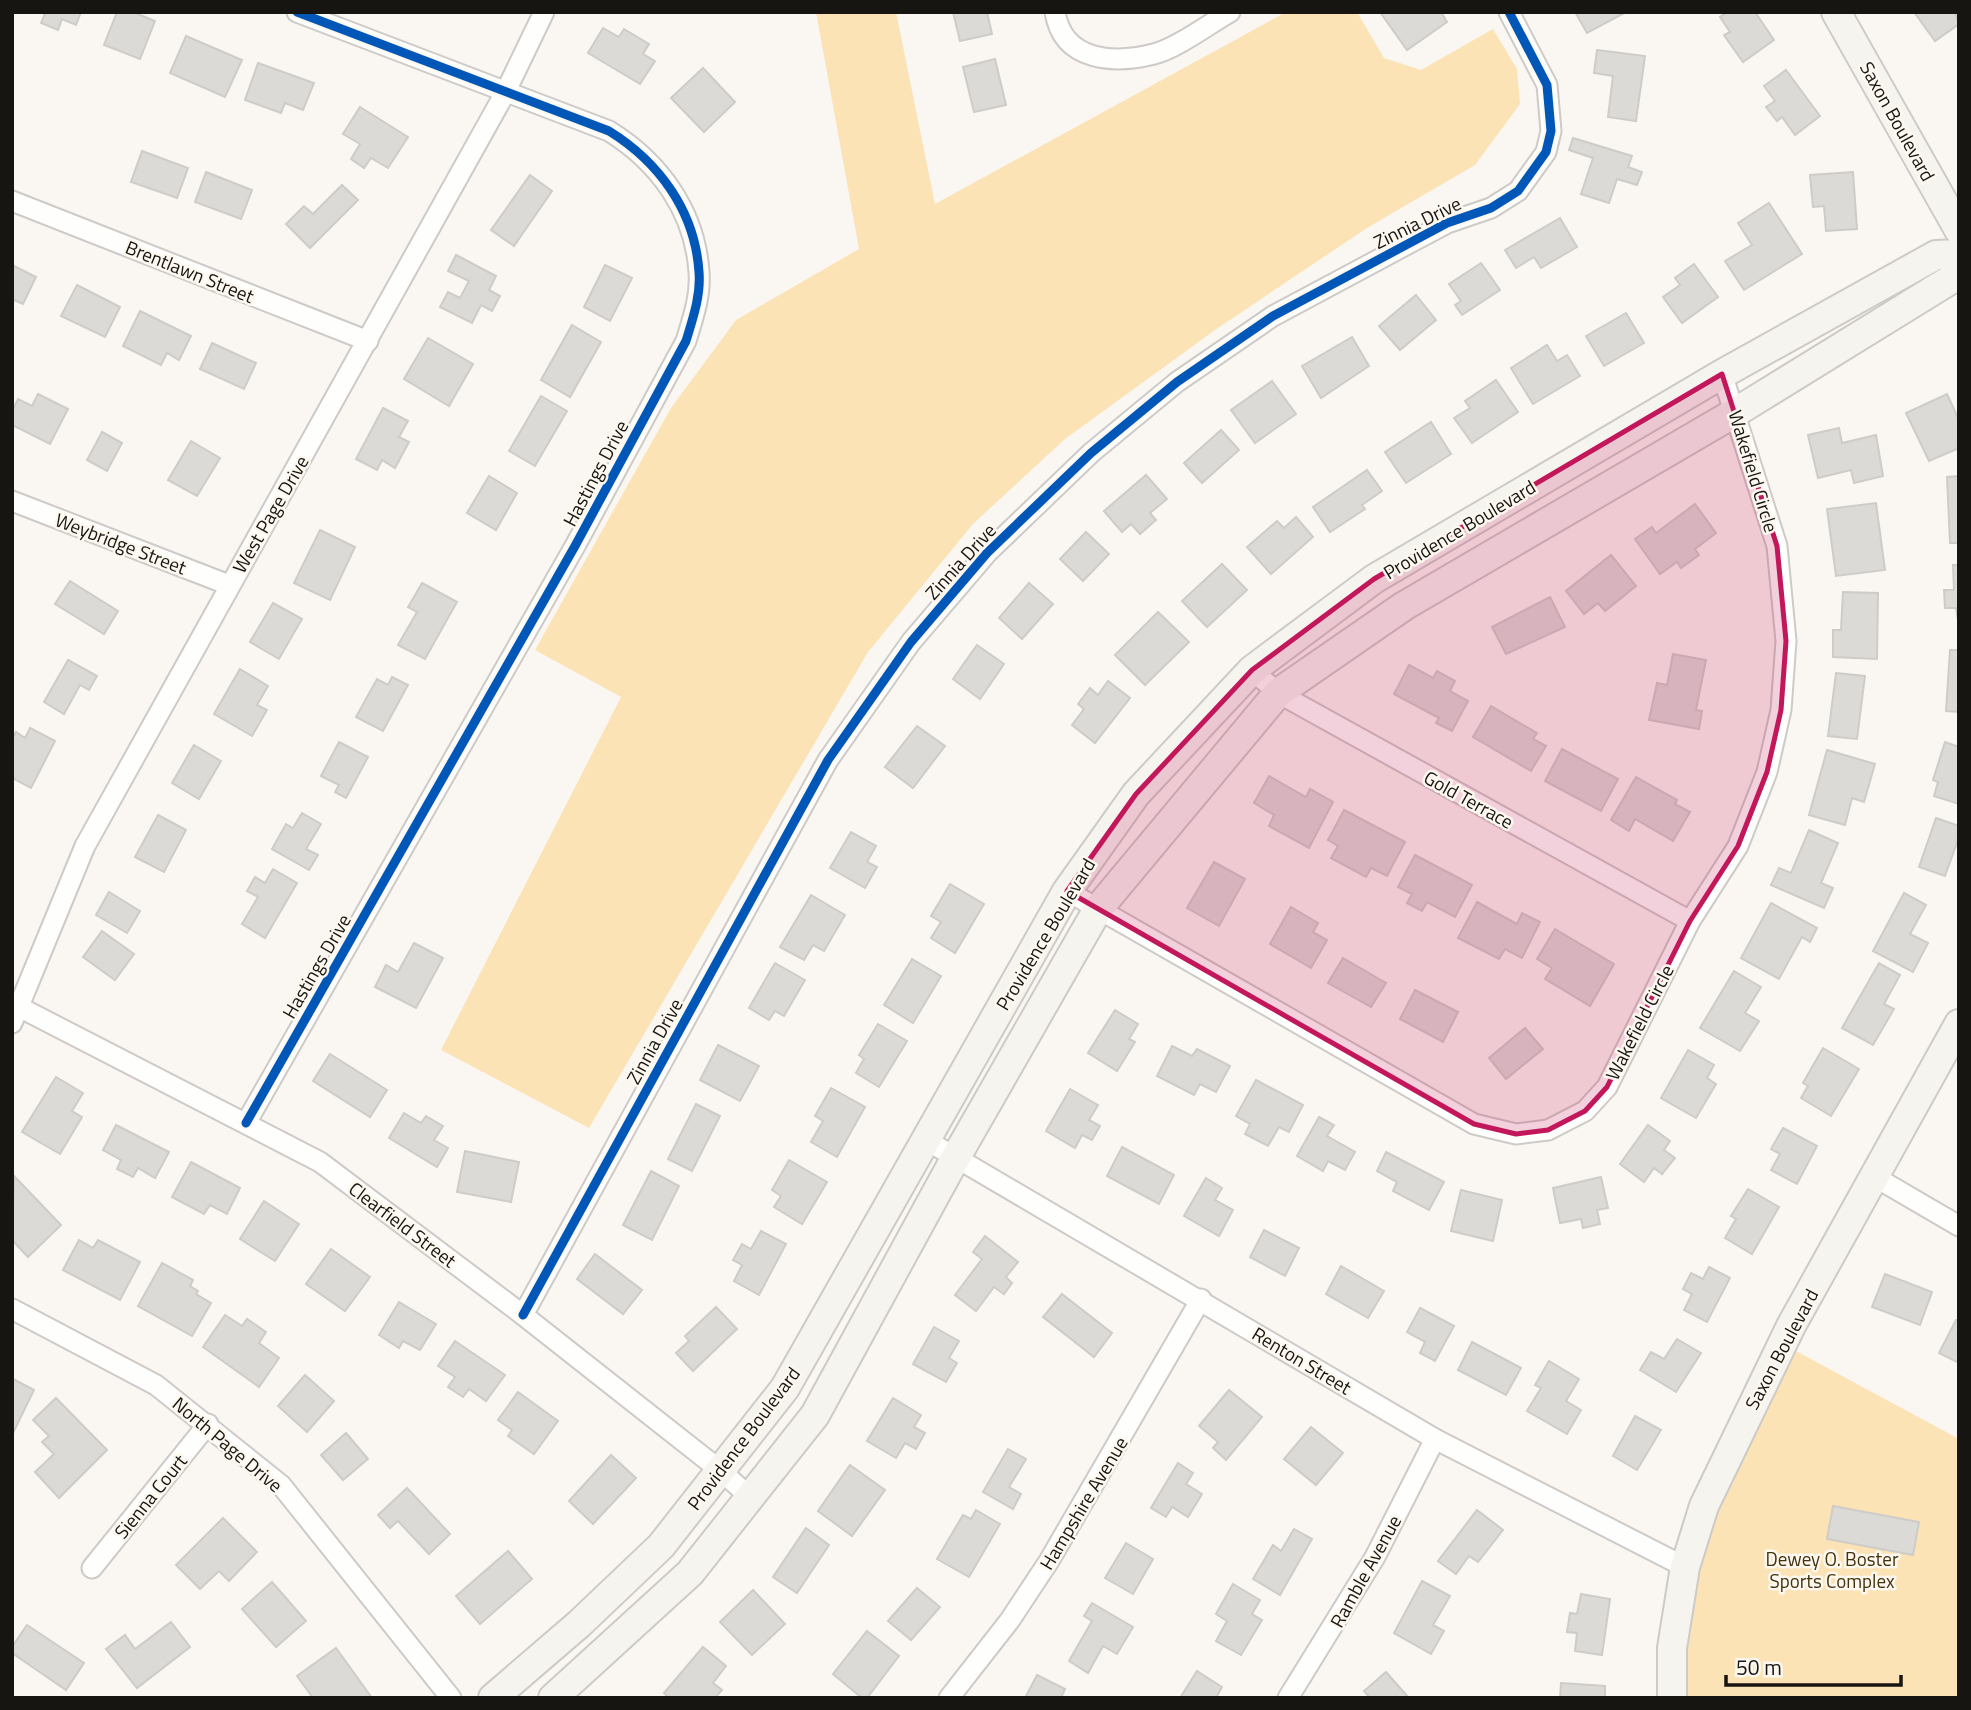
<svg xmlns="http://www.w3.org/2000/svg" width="1971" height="1710" font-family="'Titillium Web',sans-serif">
<rect width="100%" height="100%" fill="#faf7f2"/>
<g fill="#fbe3b6">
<path d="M816,12h80l39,192 351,-192h71l27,46 37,12 72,-41 24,40 3,35 -45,61 -108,63 -152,102 -150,109 -92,85 -105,128 -279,476 -148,-78 180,-353 -86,-47 136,-242 65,-88 123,-71z"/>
<path d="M1794,1350l165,89v259h-276l10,-102 22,-81z"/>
</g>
<g fill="#dcdad6" stroke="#ceccc8" stroke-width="2">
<path d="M40,12h41l-5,13 -14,-6 -4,11 -17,-7 4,-9z"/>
<path d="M117,12h16l22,9 -15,38 -36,-14z"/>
<path d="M953,12h34l5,22 -32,7z"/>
<path d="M1380,12h61l6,10 -40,28z"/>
<path d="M1575,12h51l-39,21z"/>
<path d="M1727,12h28l19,28 -31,22 -19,-27 6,-3 -10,-15z"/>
<path d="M1914,12h41l4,12 -24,17z"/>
<path d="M603,28l16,9 5,-8 25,15 -6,10 12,7 -15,23 -52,-31z"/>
<path d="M186,36l56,24 -17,37 -55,-24z"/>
<path d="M1597,50l48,6 -9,65 -28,-4 5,-41 -19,-3z"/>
<path d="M995,59l11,46 -32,7 -11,-45z"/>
<path d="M258,63l56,20 -11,27 -18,-7 -4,10 -36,-13z"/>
<path d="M703,68l32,34 -31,30 -33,-34z"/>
<path d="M1786,70l34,46 -25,19 -13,-18 -5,4 -11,-14 9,-6 -11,-15z"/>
<path d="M360,107l48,30 -20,31 -17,-10 -7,10 -13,-9 9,-15 -17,-10z"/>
<path d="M1573,138l59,18 -4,11 14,5 -5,13 -20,-6 -8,24 -28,-9 12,-36 -24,-8z"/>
<path d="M142,151l46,17 -11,30 -46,-16z"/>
<path d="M206,172l46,18 -11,29 -46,-17z"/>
<path d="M1853,172l4,57 -31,2 -2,-25 -11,1 -3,-32z"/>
<path d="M530,175l22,16 -38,55 -23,-16z"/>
<path d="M342,185l16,15 -48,48 -24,-24 18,-18 9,8z"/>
<path d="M1769,203l33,51 -58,36 -19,-29 27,-16 -14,-22z"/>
<path d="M1560,218l17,29 -36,21 -7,-11 -18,11 -11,-18z"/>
<path d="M456,255l40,21 -7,14 11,6 -8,15 -11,-6 -9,18 -32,-16 8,-15 12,6 9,-17 -21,-10z"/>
<path d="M1481,263l19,27 -38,25 -7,-10 6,-4 -12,-17z"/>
<path d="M1694,264l24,33 -36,26 -19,-26 17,-12 -5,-7z"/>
<path d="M12,265l24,12 -13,27 -11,-5z"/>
<path d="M605,265l27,13 -22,43 -26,-14z"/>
<path d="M77,285l43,22 -15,30 -44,-21z"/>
<path d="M1416,295l20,25 -36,30 -21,-24z"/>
<path d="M140,311l51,25 -12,24 -12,-7 -6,12 -38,-19z"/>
<path d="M1626,313l18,30 -40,23 -18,-30z"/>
<path d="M572,325l29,17 -31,55 -29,-17z"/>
<path d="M1352,337l17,29 -48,32 -19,-32z"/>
<path d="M428,338l45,26 -24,42 -45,-27z"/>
<path d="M212,343l44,20 -12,26 -44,-20z"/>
<path d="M1547,345l10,16 10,-6 13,21 -47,28 -22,-36z"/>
<path d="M1496,380l22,32 -46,31 -18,-25 16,-10 -5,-7z"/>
<path d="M1272,381l24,33 -41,29 -24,-33z"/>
<path d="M38,394l30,15 -18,35 -38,-19v-14l6,-12 14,7z"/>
<path d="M1947,394l12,26v28l-30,13 -23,-48z"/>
<path d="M541,396l26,15 -32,55 -26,-15z"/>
<path d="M383,408l25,13 -9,16 10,5 -14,26 -13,-8 -5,10 -21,-11z"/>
<path d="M1431,422l20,32 -45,29 -21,-31z"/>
<path d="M1839,428l3,15 34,-8 7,41 -29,7 -3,-13 -33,8 -10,-43z"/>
<path d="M1221,430l18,20 -37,33 -18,-20z"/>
<path d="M102,432l20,11 -15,28 -20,-11z"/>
<path d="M191,441l29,17 -23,38 -29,-16z"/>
<path d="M1367,470l15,21 -20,14 3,4 -35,23 -17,-25z"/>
<path d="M1146,475l21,24 -17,14 6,7 -16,14 -9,-10 -9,8 -18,-21z"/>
<path d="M489,476l28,17 -21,37 -29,-17z"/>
<path d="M1959,476v67h-9l-3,-66z"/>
<path d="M1876,503l9,67 -49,6 -9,-67z"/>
<path d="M1695,504l21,29 -21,16 4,6 -18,13 -4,-6 -17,12 -25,-35 17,-12 4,6z"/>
<path d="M1296,517l17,20 -42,37 -24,-27 30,-26 7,7z"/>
<path d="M320,530l35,17 -25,53 -36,-17z"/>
<path d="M1086,532l23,22 -26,27 -23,-22z"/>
<path d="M1611,555l25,31 -31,25 -7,-8 -14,11 -18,-23z"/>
<path d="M1222,564l25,26 -40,37 -25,-26z"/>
<path d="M1953,565h6v61l-3,-18h-11l-1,-18h10z"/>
<path d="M70,581l48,30 -14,23 -49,-30z"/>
<path d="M422,583l35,19 -32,57 -27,-14 19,-33 -9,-5z"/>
<path d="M1029,583l24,21 -31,35 -23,-21z"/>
<path d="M1843,592l35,1 -1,66 -44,-2v-27h8z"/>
<path d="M1550,597l15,30 -59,27 -14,-27z"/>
<path d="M273,603l29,16 -23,40 -29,-17z"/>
<path d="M1158,612l31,30 -44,43 -30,-30z"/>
<path d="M977,645l27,19 -24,35 -27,-20z"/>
<path d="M1950,650h9v62l-13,-1z"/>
<path d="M1673,654l33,6 -10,50 6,1 -3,18 -50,-9 8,-37 10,2z"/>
<path d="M68,660l29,16 -8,14 -9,-5 -16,29 -20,-12z"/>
<path d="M1409,665l24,13 4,-7 18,10 -5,10 18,10 -16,30 -16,-8 3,-5 -45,-24z"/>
<path d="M240,669l28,17 -11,19 10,5 -15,26 -38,-22z"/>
<path d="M1836,673l29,3 -8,63 -29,-3z"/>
<path d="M392,677l16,8 -25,46 -27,-14 21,-38 11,6z"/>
<path d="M1108,681l22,17 -35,45 -23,-18 12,-16 -6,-5 12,-16 8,7z"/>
<path d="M1491,706l46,27 -4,6 13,7 -15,25 -58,-34z"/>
<path d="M917,726l28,20 -32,42 -28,-21z"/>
<path d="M30,728l25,13 -24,47 -19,-10v-39l4,-7 9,6z"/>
<path d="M339,742l29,15 -22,41 -11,-6 4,-7 -18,-9z"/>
<path d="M1945,742l14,5v57l-25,-8 4,-14 -5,-2z"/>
<path d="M194,745l27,16 -22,38 -27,-16z"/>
<path d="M1562,749l56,30 -17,32 -56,-30z"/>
<path d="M1827,750l48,14 -11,38 -12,-4 -7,27 -36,-10z"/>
<path d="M1269,776l37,21 4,-8 23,13 -24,46 -40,-22 5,-11 -20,-12z"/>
<path d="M1636,777l41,23 -2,4 15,8 -17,29 -38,-22 -6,12 -18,-11z"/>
<path d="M1344,810l61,32 -18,34 -16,-8 -5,9 -35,-19 7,-12 -10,-6z"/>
<path d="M302,813l19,11 -15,25 12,6 -9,15 -37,-21 14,-25 7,4z"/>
<path d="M158,815l28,15 -22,42 -29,-15z"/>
<path d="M1936,818l23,8v11l-14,39 -26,-9z"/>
<path d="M1809,830l29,13 -17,40 12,5 -9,20 -53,-23 8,-17 12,5z"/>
<path d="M851,832l25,14 -9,16 10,5 -12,21 -35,-20z"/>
<path d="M1415,855l57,30 -17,32 -28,-15 -5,9 -15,-8 5,-9 -14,-7z"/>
<path d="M1214,862l31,17 -26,47 -32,-18z"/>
<path d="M273,869l24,14 -32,55 -23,-14 16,-27 -11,-6 8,-14 10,6z"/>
<path d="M950,884l34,20 -29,49 -24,-15 10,-16 -10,-6z"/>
<path d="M109,892l31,19 -13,22 -31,-18z"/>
<path d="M1904,893l22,12 -16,29 18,9 -15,29 -40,-21z"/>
<path d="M811,895l34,20 -21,36 -11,-6 -9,15 -24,-13z"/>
<path d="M1477,902l40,22 5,-11 18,9 -18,36 -17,-9 -6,10 -41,-21z"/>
<path d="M1771,903l46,25 -7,14 -8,-5 -23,42 -38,-21z"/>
<path d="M1291,907l27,16 -5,9 14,8 -16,28 -41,-24z"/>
<path d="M1555,929l59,35 -24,42 -45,-27 7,-11 -15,-9z"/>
<path d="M102,931l32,23 -19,26 -32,-23z"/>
<path d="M414,943l29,15 -27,50 -41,-21 11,-22 12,7z"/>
<path d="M1343,958l43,25 -15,24 -43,-24z"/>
<path d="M912,959l29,17 -28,47 -29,-18z"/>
<path d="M775,963l30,17 -21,36 -9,-5 -6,9 -20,-12z"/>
<path d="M1879,963l21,12 -16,29 10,5 -21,36 -31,-17z"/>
<path d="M1734,971l27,16 -16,26 14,8 -19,30 -40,-23z"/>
<path d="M1415,990l43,22 -15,30 -43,-23z"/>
<path d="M1115,1010l23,14 -9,15 6,3 -18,29 -29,-18z"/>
<path d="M878,1024l29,17 -28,46 -23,-14 8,-14 -5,-4z"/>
<path d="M1525,1028l18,21 -37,30 -17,-21z"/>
<path d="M718,1045l41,21 -19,35 -40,-21z"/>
<path d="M1172,1046l20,10 5,-7 33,17 -14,26 -16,-8 -6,11 -37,-19z"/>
<path d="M1823,1048l36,21 -28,47 -30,-18 7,-12 -5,-3z"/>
<path d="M1688,1050l26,15 -7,13 9,6 -20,34 -35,-20z"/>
<path d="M330,1054l57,36 -17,27 -57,-36z"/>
<path d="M56,1077l27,16 -11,18 10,6 -22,37 -38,-22z"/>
<path d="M1256,1080l47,25 -14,27 -10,-5 -11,19 -23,-12 5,-10 -14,-8z"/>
<path d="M831,1088l34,19 -28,50 -26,-15 12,-21 -8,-5z"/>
<path d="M1070,1089l28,16 -9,15 11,6 -8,14 -10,-5 -7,13 -29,-17z"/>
<path d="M696,1104l24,12 -28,55 -24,-12z"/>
<path d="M404,1113l17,10 5,-7 17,10 -9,14 14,8 -11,19 -48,-29z"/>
<path d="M1319,1117l15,8 -7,11 28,16 -10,18 -17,-9 -5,10 -26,-15z"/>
<path d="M116,1125l53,27 -14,26 -17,-10 -5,9 -16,-8 4,-9 -18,-10z"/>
<path d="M1648,1125l22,16 -6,9 11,8 -13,16 -8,-6 -10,14 -24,-18z"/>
<path d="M1783,1128l34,18 -20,38 -26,-14 9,-16 -9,-5z"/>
<path d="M1122,1147l52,28 -15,29 -52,-28z"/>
<path d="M465,1151l54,11 -8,40 -54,-10z"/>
<path d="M1386,1152l58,30 -15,28 -36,-19 4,-9 -20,-11z"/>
<path d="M789,1160l38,22 -25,42 -28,-17 7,-11 -9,-6z"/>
<path d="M191,1162l49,26 -13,26 -17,-9 -6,9 -32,-17z"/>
<path d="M651,1171l28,15 -27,54 -29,-15z"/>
<path d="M14,1176l47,49 -33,32 -16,-17z"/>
<path d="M1601,1177l7,31 -11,2 3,14 -17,4 -2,-9 -21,4 -7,-35z"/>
<path d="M1206,1178l16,10 -7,12 18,10 -14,26 -35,-20z"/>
<path d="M1748,1189l31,18 -27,47 -27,-16 11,-19 -5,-3z"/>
<path d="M1461,1190l41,10 -9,41 -42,-10z"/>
<path d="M264,1201l35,23 -24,37 -35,-22z"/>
<path d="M1264,1230l35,18 -14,28 -35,-19z"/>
<path d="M761,1231l25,13 -27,51 -25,-14 8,-16 -9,-5 9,-16 9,5z"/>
<path d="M985,1236l33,26 -12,15 6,6 -8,11 -10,-7 -18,24 -21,-16 27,-36 -9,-7z"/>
<path d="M79,1240l14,8 5,-8 42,22 -20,38 -57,-30z"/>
<path d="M331,1249l39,28 -25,34 -39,-27z"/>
<path d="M595,1254l47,36 -19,24 -46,-35z"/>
<path d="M162,1263l31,17 -3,6 8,5 -2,3 15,9 -19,33 -54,-30z"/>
<path d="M1341,1266l43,25 -16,27 -42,-24z"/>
<path d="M1709,1267l21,11 -23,44 -23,-12 8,-16 -9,-5 8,-16 12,6z"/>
<path d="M1885,1274l47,18 -12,33 -48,-18z"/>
<path d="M1062,1294l50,39 -18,24 -51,-40z"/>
<path d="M399,1302l37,22 -16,26 -17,-9 -4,7 -20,-13z"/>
<path d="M716,1307l21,22 -44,42 -17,-18 13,-12 -4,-5z"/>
<path d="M1420,1308l34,18 -19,35 -15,-8 5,-11 -18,-10z"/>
<path d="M225,1315l17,11 5,-7 19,13 -7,11 20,15 -20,29 -56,-40z"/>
<path d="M1956,1320l3,1v42l-20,-10z"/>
<path d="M934,1327l25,14 -10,17 8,5 -11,19 -33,-18z"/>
<path d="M1677,1339l24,14 -25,39 -36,-22 11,-18 13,7z"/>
<path d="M455,1341l50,34 -19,26 -17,-12 -6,8 -15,-10 7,-10 -17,-11z"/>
<path d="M1472,1342l49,26 -15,27 -48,-25z"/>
<path d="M1549,1361l30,18 -13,22 15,9 -14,24 -40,-23 14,-23 -6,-3z"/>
<path d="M305,1375l29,26 -27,31 -29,-26z"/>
<path d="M13,1379l21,11 -21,43 -1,-52z"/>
<path d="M1229,1390l33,27 -36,43 -13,-12 5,-6 -19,-16z"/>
<path d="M518,1392l40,29 -24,33 -26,-18 4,-6 -14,-10z"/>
<path d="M56,1398l51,52 -48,48 -24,-26 19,-18 -12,-12 7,-6 -16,-16z"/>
<path d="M893,1398l28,17 -7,12 11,6 -9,16 -11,-6 -9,15 -29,-17z"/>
<path d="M1635,1416l26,14 -24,40 -24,-14z"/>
<path d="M1311,1427l32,26 -27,32 -32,-26z"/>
<path d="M346,1433l22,26 -25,21 -22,-25z"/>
<path d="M1008,1449l18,10 -17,28 12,7 -8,15 -30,-17z"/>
<path d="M611,1455l25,23 -43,46 -24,-23z"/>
<path d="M1178,1463l15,10 -7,11 16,10 -14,23 -16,-10 -6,10 -15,-9z"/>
<path d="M850,1465l35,25 -33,46 -34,-25z"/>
<path d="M407,1488l43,46 -21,20 -31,-33 -8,7 -12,-13z"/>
<path d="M1833,1506l86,16 -6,33 -86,-16z"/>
<path d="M976,1510l24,14 -31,53 -32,-18 26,-44 8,4z"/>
<path d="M1477,1510l26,20 -25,32 -9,-6 -13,18 -18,-13z"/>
<path d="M223,1518l34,34 -28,29 -10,-10 -19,18 -24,-24z"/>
<path d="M806,1528l23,17 -32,48 -24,-16z"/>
<path d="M1294,1529l18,10 -32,56 -27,-16 20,-34 8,6z"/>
<path d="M1126,1543l27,16 -20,35 -28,-16z"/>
<path d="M508,1551l24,28 -52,45 -24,-28z"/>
<path d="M1422,1581l28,15 -17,29 11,6 -13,23 -37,-21z"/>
<path d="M272,1582l34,39 -30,26 -34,-38z"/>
<path d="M1233,1584l27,16 -8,14 10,6 -21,35 -25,-14 11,-20 -11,-7z"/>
<path d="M917,1588l23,19 -29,33 -23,-19z"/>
<path d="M753,1590l32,34 -33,31 -32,-33z"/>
<path d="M1581,1594l29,5 -8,56 -27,-4 2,-18 -10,-1 3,-19 7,1z"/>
<path d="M1092,1603l41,24 -16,27 -14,-8 -15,27 -19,-12 23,-40 -8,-5z"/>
<path d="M171,1622l19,25 -53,41 -31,-39 19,-14 10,14z"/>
<path d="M27,1625l57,38 -18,27 -54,-37v-6z"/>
<path d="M867,1631l32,25 -32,42h-5l-29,-24z"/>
<path d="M703,1647l23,19 -13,17 9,7 -7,8h-46l-5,-5z"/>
<path d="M336,1648l36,50h-59l-16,-22z"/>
<path d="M1197,1671l25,16 -6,11h-36z"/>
<path d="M1386,1672l23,26h-39l-6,-7z"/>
<path d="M1037,1675l28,14 -4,9h-36z"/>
<path d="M1561,1683l44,3v12h-45z"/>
</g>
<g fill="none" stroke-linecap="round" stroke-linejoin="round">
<defs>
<g id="minor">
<path d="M1055,12c8,50 59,52 99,42 23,-6 55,-30 76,-42"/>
<path d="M12,201l356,140"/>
<path d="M12,501l217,84"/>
<path d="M1252,670l26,23 412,228"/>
<path d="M1067,891l407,233 42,10 32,-4 37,-19 22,-24 83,-166 48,-75 29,-74 14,-62 5,-69 -9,-95 -55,-172"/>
<path d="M19,1007l301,155 203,153 198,156 30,27"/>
<path d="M12,1023l73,-177 420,-753 39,-81"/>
<path d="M246,1123l329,-577 111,-205c7,-23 15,-46 13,-69 -4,-61 -40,-110 -90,-141l-312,-119"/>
<path d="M926,1140l509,299 250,128"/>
<path d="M1875,1177l84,49"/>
<path d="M12,1309l144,76 125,100 170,213"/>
<path d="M523,1315l305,-555 83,-118 76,-89 104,-100 86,-71 96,-66 174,-93 44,-15 27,-17 28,-39 5,-21 -4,-46 -38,-73"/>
<path d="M92,1568l116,-144"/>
<path d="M949,1698l61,-78 39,-59 152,-262"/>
<path d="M1288,1698l87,-141 60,-118"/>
</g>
<g id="secondary">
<path d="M1836,12l123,218"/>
<path d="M493,1698l86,-74 82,-78 124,-158 282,-497 69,-97 116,-124 122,-91 348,-205 214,-119 23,-1"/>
<path d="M553,1698l137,-125 125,-158 141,-258 142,-248 180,-216 126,-87 332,-194 214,-132 9,-10"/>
<path d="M1672,1698v-50l13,-81 19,-61 87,-180 168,-302"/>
</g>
</defs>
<use href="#minor" stroke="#cdcac7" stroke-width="23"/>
<use href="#secondary" stroke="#cdcac7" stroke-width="32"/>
<use href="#minor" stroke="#fefefd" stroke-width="19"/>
<use href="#secondary" stroke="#f6f4ef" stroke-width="28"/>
<defs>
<g id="cycleway">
<path d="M246,1123l329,-577 111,-205c7,-23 15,-46 13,-69 -4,-61 -40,-110 -90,-141l-312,-119"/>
<path d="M523,1315l305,-555 83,-118 76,-89 104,-100 86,-71 96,-66 174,-93 44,-15 27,-17 28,-39 5,-21 -4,-46 -38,-73"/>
</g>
</defs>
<use href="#cycleway" stroke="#fdf8ef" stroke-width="13"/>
<use href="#cycleway" stroke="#0057b8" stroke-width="9"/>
</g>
<path fill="#c2185b" fill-opacity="0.2" stroke="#c2185b" stroke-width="5" stroke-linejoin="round" d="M1722,374l55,172 9,95 -5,69 -14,62 -29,74 -48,75 -83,166 -22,24 -37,19 -32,4 -42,-10 -407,-233 69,-97 116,-124 122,-91z"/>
<g text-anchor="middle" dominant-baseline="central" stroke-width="5" stroke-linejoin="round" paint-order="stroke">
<g font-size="19" fill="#171512" stroke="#fdf8ef">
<text transform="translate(1898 121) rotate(61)">Saxon Boulevard</text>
<text transform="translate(1417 222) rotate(-26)">Zinnia Drive</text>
<text transform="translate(190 271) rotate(22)">Brentlawn Street</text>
<text transform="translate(1754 471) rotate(73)">Wakefield Circle</text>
<text transform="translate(595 473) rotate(-62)">Hastings Drive</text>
<text transform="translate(270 514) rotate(-60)">West Page Drive</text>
<text transform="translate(1459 529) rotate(-31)">Providence Boulevard</text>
<text transform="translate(121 543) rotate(21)">Weybridge Street</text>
<text transform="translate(960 561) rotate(-48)">Zinnia Drive</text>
<text transform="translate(1469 799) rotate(29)">Gold Terrace</text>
<text transform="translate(1045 934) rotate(-59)">Providence Boulevard</text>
<text transform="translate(316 966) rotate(-60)">Hastings Drive</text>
<text transform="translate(1639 1022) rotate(-63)">Wakefield Circle</text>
<text transform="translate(654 1041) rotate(-61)">Zinnia Drive</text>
<text transform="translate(403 1224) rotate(37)">Clearfield Street</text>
<text transform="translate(1781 1349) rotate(-62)">Saxon Boulevard</text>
<text transform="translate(1302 1360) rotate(31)">Renton Street</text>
<text transform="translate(743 1438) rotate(-53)">Providence Boulevard</text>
<text transform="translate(228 1444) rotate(40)">North Page Drive</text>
<text transform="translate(150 1496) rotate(-51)">Sienna Court</text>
<text transform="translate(1083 1503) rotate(-59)">Hampshire Avenue</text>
<text transform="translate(1365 1571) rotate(-61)">Ramble Avenue</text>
</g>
<g font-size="19" fill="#44320c" stroke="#fdf8ef">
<text x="1832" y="1558">Dewey O. Boster<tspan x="1832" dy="22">Sports Complex</tspan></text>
</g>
</g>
<rect width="1971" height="1710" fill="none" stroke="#171512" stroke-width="28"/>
<path d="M1726 1675v10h175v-10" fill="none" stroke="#171512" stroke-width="3.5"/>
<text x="1736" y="1675" font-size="21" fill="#171512" stroke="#fdf8ef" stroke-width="5" paint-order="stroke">50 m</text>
</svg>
